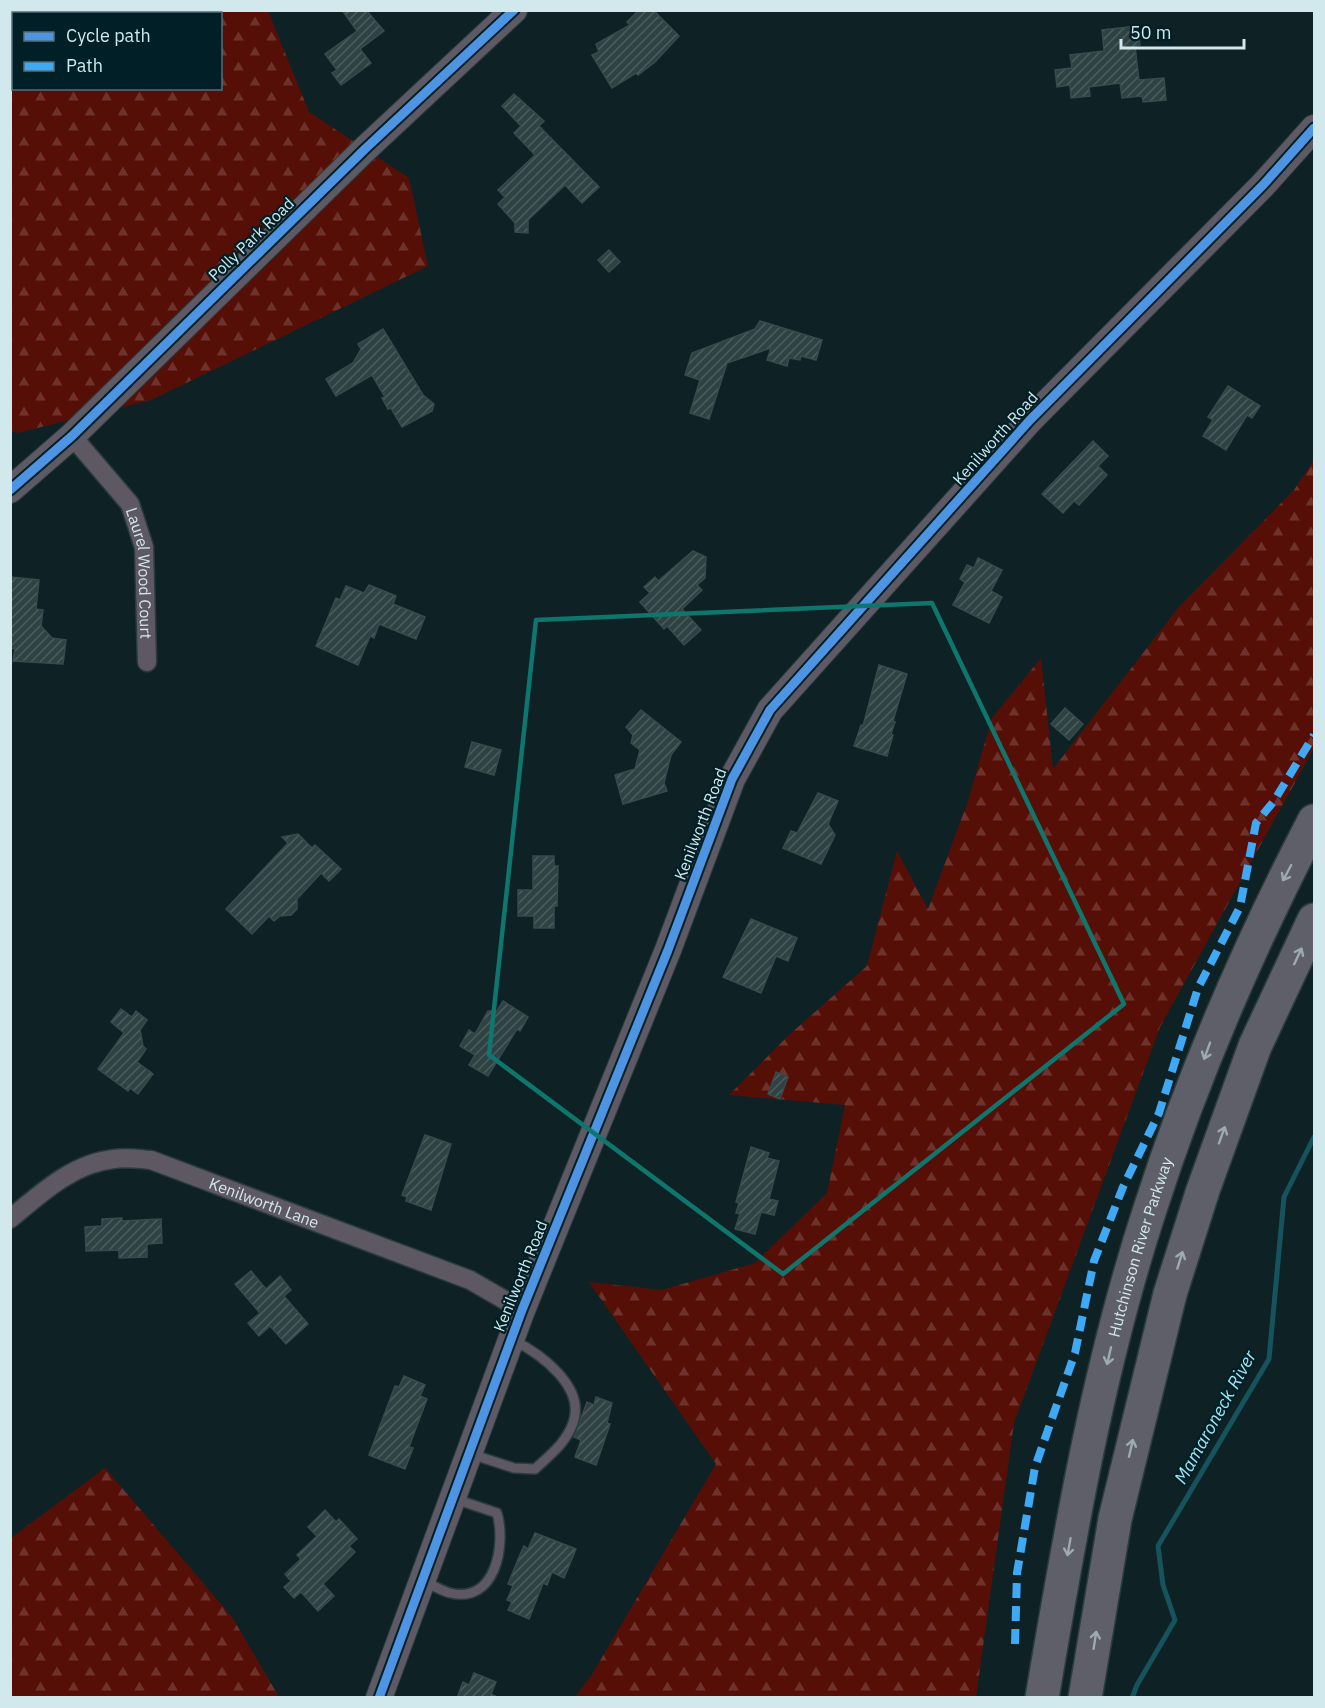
<svg xmlns="http://www.w3.org/2000/svg" width="1325" height="1708" font-family="'IBM Plex Sans',sans-serif">
<defs>
<pattern id="forest-firs" width="22" height="20" patternUnits="userSpaceOnUse" patternTransform="scale(1.5)"><rect width="22" height="20" fill="#560f07"/><path d="M5 1l3.5 6h-7zM16 11l3.5 6h-7z" fill="#6d322b"/></pattern>
<pattern id="building-hatch" width="6" height="6" patternUnits="userSpaceOnUse" patternTransform="scale(1.5)"><rect width="6" height="6" fill="#2f4243"/><path d="M-1 1l2-2M0 6l6-6M5 7l2-2" fill="none" stroke="#4c5d5e"/></pattern>
</defs>
<rect width="100%" height="100%" fill="#0e2225"/>
<g fill="url(#forest-firs)" fill-rule="evenodd">
<path d="M11,11h257l41,101 100,66 19,88 -277,134 -134,33 -6,-2zM14,14h206v74h-206z"/>
<path d="M1314,460v288l-154,279 -146,396 -38,274 -402,1 17,-22 125,-212 -127,-182 73,8 93,-27 72,-70 18,-88 -116,-10 60,-60 78,-69 30,-115 31,58 40,-108 24,-83 49,-60 12,111 125,-161 116,-118z"/>
<path d="M105,1468l127,149 47,80h-268v-159z"/>
</g>
<g fill="none" stroke-linecap="round" stroke-linejoin="round">
<path stroke="#16535d" stroke-width="5" d="M1132,1698l5,-13 38,-65 -12,-35 -5,-39 111,-187 15,-162 30,-60"/>
</g>
<g fill="url(#building-hatch)" stroke="#384a4c" stroke-width="1.5">
<path d="M342,10h24l18,21 -24,18 11,14 -30,22 -9,-12 5,-3 -12,-16 32,-23z"/>
<path d="M639,10h14l26,26 -24,26 -17,13 -2,-2 -24,15 -20,-33 7,-3 -3,-8 34,-19 -3,-3z"/>
<path d="M1137,26l3,19 -5,1 4,34 25,-2 2,22 -23,2 -1,-6 -20,2 -2,-15 -31,4 1,9 -19,2 -1,-13 -13,2 -2,-17 17,-2 -2,-13 34,-4 -2,-21z"/>
<path d="M514,94l30,27 -5,5 60,61 -17,16 -17,-18 -37,35v13l-13,-1v-9l-17,-19 7,-7 -7,-7 37,-35 -21,-22 7,-7 -19,-20z"/>
<path d="M609,250l11,12 -11,10 -11,-12z"/>
<path d="M760,321l62,19 -6,20 -15,-4 -1,4 -11,-2 -2,8 -20,-6 4,-12 -44,15 -18,56 -19,-6 10,-33 -15,-5 7,-22 63,-24z"/>
<path d="M383,329l40,66 11,9 -2,7 -30,16 -11,-19 -3,1 -6,-11 3,-1 -13,-22 -36,21 -10,-17 27,-16 8,-14 -3,-5z"/>
<path d="M1228,386l32,20 -8,12 -5,-3 -21,35 -23,-14 10,-16 -5,-3z"/>
<path d="M1093,441l15,15 -10,10 9,9 -28,30 -5,-4 -11,12 -21,-19z"/>
<path d="M693,551l13,6 -1,21 -8,7 5,5 -20,19 19,21 -17,15 -17,-19 -3,3 -24,-27 10,-9 -6,-6 11,-10 3,4z"/>
<path d="M978,558l24,12 -11,21 11,6 -13,26 -36,-18 12,-23 -5,-3 7,-14 7,3z"/>
<path d="M10,577l29,3 -3,29 7,1 -2,16 11,12 14,2 -3,24 -50,-3 2,-13 -5,1z"/>
<path d="M369,585l27,11 -3,8 32,13 -9,22 -37,-15 -5,14 -4,-2 -12,29 -42,-19 20,-48 4,2 6,-14 18,7z"/>
<path d="M879,665l28,9 -14,47 2,1 -4,12 2,1 -6,21 -33,-10 7,-21 2,1z"/>
<path d="M1065,708l18,16 -14,16 -18,-16z"/>
<path d="M641,710l40,32 -10,13 -7,28 3,8 -44,13 -8,-29 20,-6 5,-19 -9,-7 2,-8 -7,-8z"/>
<path d="M472,742l29,8 -7,25 -29,-8z"/>
<path d="M818,793l20,8 -10,23 7,11 -14,29 -38,-16 8,-17 6,2z"/>
<path d="M298,834l14,14 3,-3 26,24 -12,12 -8,-8 -24,26v10l-6,6 -11,1 -6,5 -5,-5 -17,18 -26,-25 62,-66 -6,-6z"/>
<path d="M533,856h21v10h4l-1,40h-3v22h-20v-12h-16v-26h15z"/>
<path d="M751,919l46,19 -9,23 -12,-5 -15,37 -38,-16z"/>
<path d="M503,1001l25,16 -8,14 -3,-2 -29,47 -19,-11 6,-10 -15,-9 9,-16 6,4 13,-23h9z"/>
<path d="M121,1009l11,8 4,-6 11,9 -7,10 3,16 3,3 -9,13 16,12 -15,20 -8,-6 -2,3 -30,-22 26,-36 -13,-11z"/>
<path d="M776,1072l12,5 -8,22 -12,-5z"/>
<path d="M425,1135l26,9 -20,66 -25,-9 1,-4 -5,-2z"/>
<path d="M751,1147l18,6 -2,5 12,3 -10,38 9,2 -4,14 -13,-3 -6,22 -20,-5 5,-15 -4,-1 3,-10 -3,-1z"/>
<path d="M122,1218v3l39,-2 1,24 -15,1v13l-28,1v-8l-33,1 -1,-24 17,-1v-7z"/>
<path d="M251,1271l15,18 14,-13 11,14 -7,6 24,28 -22,20 -16,-18 -11,10 -11,-13 12,-10 -25,-29z"/>
<path d="M404,1376l21,9 -5,11 7,3 -18,48 4,1 -8,21 -36,-14 26,-69 4,1z"/>
<path d="M596,1397l16,6 -5,20 3,1 -14,41 -21,-8 6,-17 -7,-3 13,-35 7,3z"/>
<path d="M325,1510l11,12 3,-3 18,20 -8,7 6,6 -32,32 11,12 -16,15 -17,-19 -7,6 -10,-11 7,-6 -6,-7 16,-15 -4,-4 20,-19 -9,-9z"/>
<path d="M535,1533l41,16 -12,29 -12,-6 -5,13 -4,-2 -14,36 -21,-9 4,-8 -5,-2 6,-14 -5,-2 11,-27 5,-11 4,3z"/>
<path d="M474,1673l22,9 -5,12 8,4h-42l6,-16 6,3z"/>
</g>
<g fill="none" stroke-linecap="round" stroke-linejoin="round">
<defs>
<g id="lane">
<path d="M471,1454l43,14 21,1c15,-14 31,-26 38,-46 13,-36 -32,-69 -60,-83"/>
<path d="M424,1581c8,4 18,10 26,12 46,11 56,-48 47,-80l-42,-14"/>
</g>
<g id="street">
<path id="s1" d="M72,436l58,68 14,43 3,115"/>
<path id="s2" d="M10,1219c30,-25 63,-56 104,-60 12,-2 25,0 37,1l319,120 52,30"/>
</g>
<g id="secondary">
<path d="M10,490l62,-54 293,-287 149,-139"/>
<path d="M379,1698l143,-388 146,-360 64,-171 38,-69 260,-290 233,-235 51,-57"/>
</g>
<g id="highway">
<path id="s3" d="M1042,1698c28,-165 56,-330 108,-489 43,-134 99,-263 164,-388"/>
<path d="M1085,1698l30,-179 55,-225 33,-104 52,-144 59,-126"/>
</g>
</defs>
<use href="#lane" stroke="#2b3c3f" stroke-width="12"/>
<use href="#street" stroke="#2b3c3f" stroke-width="21"/>
<use href="#secondary" stroke="#2b3c3f" stroke-width="28"/>
<use href="#highway" stroke="#2b3c3f" stroke-width="36"/>
<use href="#lane" stroke="#5e5862" stroke-width="9"/>
<use href="#street" stroke="#5e5862" stroke-width="18"/>
<use href="#secondary" stroke="#5e5a65" stroke-width="26"/>
<use href="#highway" stroke="#5e5f68" stroke-width="33"/>
<path stroke="#3fa9f5" stroke-width="8" stroke-dasharray="15 8" stroke-linecap="butt" d="M1015,1644l2,-71 18,-106 40,-114 19,-92 29,-74 36,-74 39,-125 42,-81 16,-84 18,-22 40,-66"/>
<defs>
<g id="cycleway">
<path d="M10,490l62,-54 293,-287 149,-139"/>
<path d="M379,1698l143,-388 146,-360 64,-171 38,-69 260,-290 233,-235 51,-57"/>
</g>
</defs>
<use href="#cycleway" stroke="#001f26" stroke-width="13"/>
<use href="#cycleway" stroke="#4d94e3" stroke-width="9"/>
</g>
<defs><path id="oneway-shaft" d="M-6 0H5M1.5-3L5.5 0L1.5 3" fill="none" stroke-width="1.6" stroke-linecap="round" stroke-linejoin="round" transform="scale(1.5)"/></defs>
<g stroke="#9daab1">
<use href="#oneway-shaft" transform="translate(1287 873) rotate(118)"/>
<use href="#oneway-shaft" transform="translate(1298 956) rotate(-65)"/>
<use href="#oneway-shaft" transform="translate(1207 1051) rotate(110)"/>
<use href="#oneway-shaft" transform="translate(1222 1135) rotate(-70)"/>
<use href="#oneway-shaft" transform="translate(1180 1260) rotate(-73)"/>
<use href="#oneway-shaft" transform="translate(1109 1356) rotate(103)"/>
<use href="#oneway-shaft" transform="translate(1131 1448) rotate(-77)"/>
<use href="#oneway-shaft" transform="translate(1069 1547) rotate(100)"/>
<use href="#oneway-shaft" transform="translate(1095 1640) rotate(-81)"/>
</g>
<path fill="none" stroke="#0f766e" stroke-width="4.5" stroke-linejoin="round" d="M932,603l192,401 -341,270 -294,-219 47,-435z"/>
<g text-anchor="middle" dominant-baseline="central" stroke-width="4.5" stroke-linejoin="round" paint-order="stroke">
<g font-size="16" fill="#d1e8ed" stroke="#001f26">
<text transform="translate(251 239) rotate(-44)">Polly Park Road</text>
<text transform="translate(995 438) rotate(-48)">Kenilworth Road</text>
<text stroke="none"><textPath href="#s1" startOffset="160">Laurel Wood Court</textPath></text>
<text transform="translate(700 824) rotate(-69)">Kenilworth Road</text>
<text stroke="none"><textPath href="#s2" startOffset="280">Kenilworth Lane</textPath></text>
<text stroke="none"><textPath href="#s3" startOffset="462">Hutchinson River Parkway</textPath></text>
<text transform="translate(520 1276) rotate(-68)">Kenilworth Road</text>
</g>
<g font-size="18" font-style="italic" fill="#9ce7f6" stroke="#001f26">
<text transform="translate(1215 1417) rotate(-61)">Mamaroneck River</text>
</g>
</g>
<rect width="1325" height="1708" fill="none" stroke="#d1e8ed" stroke-width="24"/>
<rect x="12" y="12" width="210" height="78" fill="#001f26" stroke="#546f76" stroke-width="1.5"/>
<rect x="24" y="32" width="30" height="9" fill="#4d94e3" stroke="#546f76" stroke-width="1.5"/>
<text x="66" y="42" font-size="18" fill="#d1e8ed">Cycle path</text>
<rect x="24" y="62" width="30" height="9" fill="#3fa9f5" stroke="#546f76" stroke-width="1.5"/>
<text x="66" y="72" font-size="18" fill="#d1e8ed">Path</text>
<path d="M1121 39v9h123v-9" fill="none" stroke="#d1e8ed" stroke-width="3"/>
<text x="1130" y="39" font-size="18" fill="#d1e8ed" stroke="#001f26" stroke-width="4.5" paint-order="stroke">50 m</text>
</svg>
